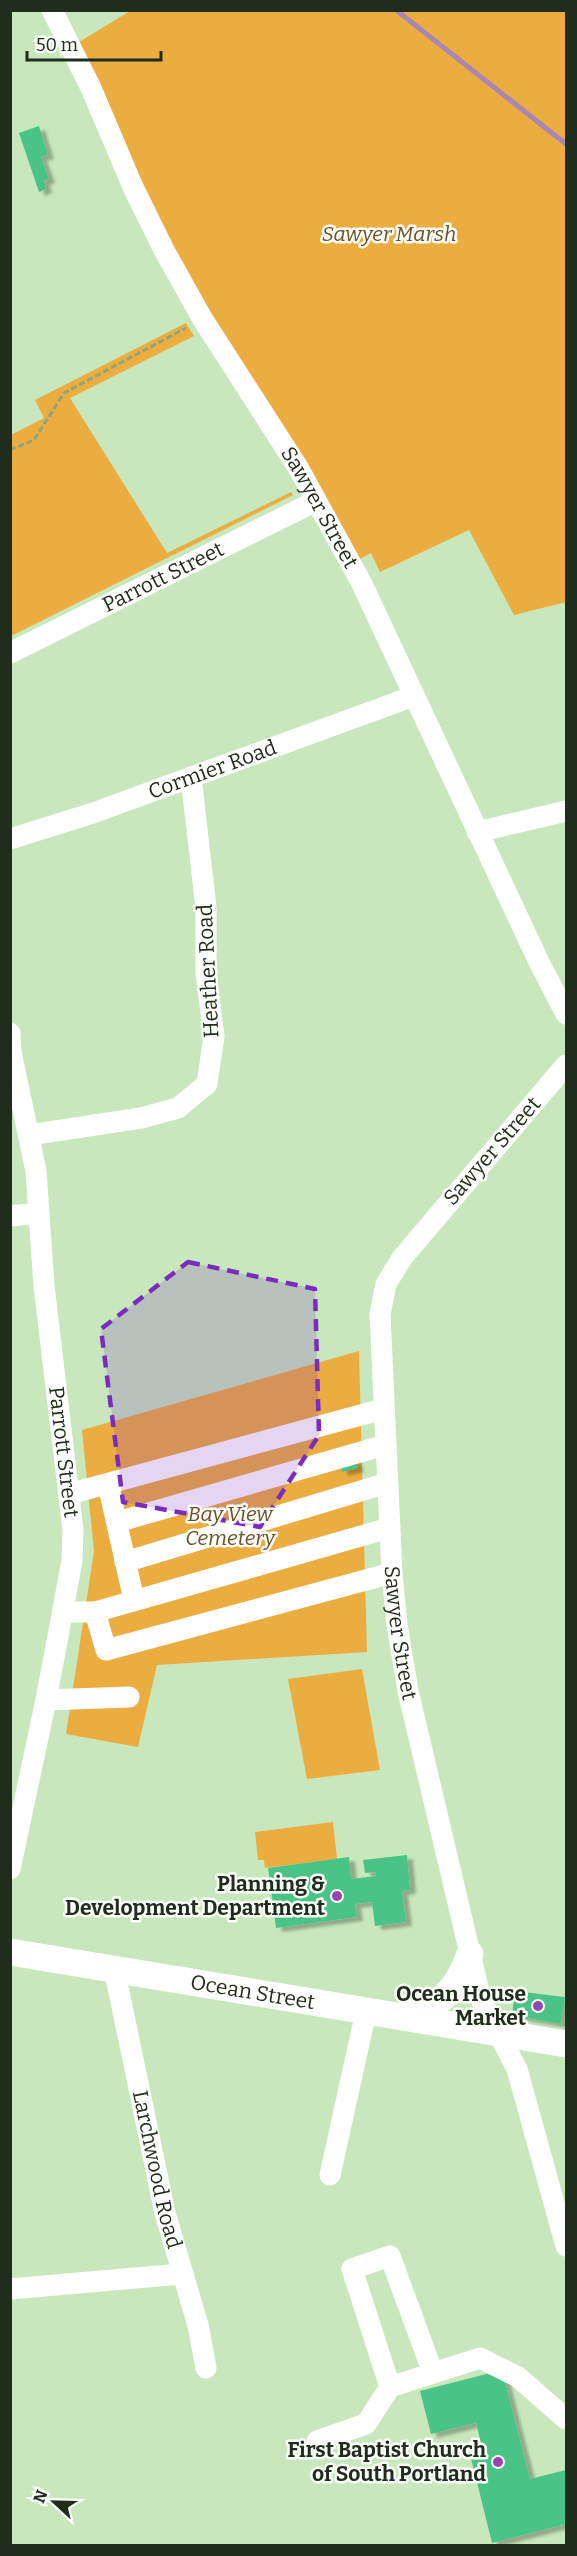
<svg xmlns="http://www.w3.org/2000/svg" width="577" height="2556" font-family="Bitter,serif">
<defs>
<filter id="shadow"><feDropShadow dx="6" dy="4" stdDeviation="1.5" flood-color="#0004"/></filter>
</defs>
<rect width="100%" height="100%" fill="#c8e7bc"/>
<g fill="#ebad40">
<path d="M130,11h436v591l-52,13 -45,-85 -89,42 -9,-19 -20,11 -149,-246 -131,-271z"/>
<path d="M186,323l8,13 -124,62 97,155 124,-61 2,3 -282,141v-201l33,-17 -9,-18z"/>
<path d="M359,1351l8,301 -210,13 -19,82 -72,-13 28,-183 -12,-121z"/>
<path d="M362,1669l18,101 -73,9 -19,-100z"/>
<path d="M333,1822l4,37 -72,9 -1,-8h-6l-3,-28z"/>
</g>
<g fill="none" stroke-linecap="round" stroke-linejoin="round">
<path stroke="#a987b4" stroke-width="5" d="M396,10l170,134"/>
</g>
<g fill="#49c486" filter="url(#shadow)">
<path d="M39,126l9,29 -7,2 8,22 -5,2 2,8 -7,3 -20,-59z"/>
<path d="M355,1459l3,9 -16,4 -2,-9z"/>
<path d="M407,1855l3,35 -8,1 4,31 -31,4 -3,-24 -17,2 2,13 -81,11 -8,-60 81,-11 2,22 25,-3v-4l-11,1 -2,-13z"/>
<path d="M515,1991l50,6 -4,27 -49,-9z"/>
<path d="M502,2370l28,109 36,-9v54l-74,19 -22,-89 13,-3 -7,-28 -45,11 -11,-43z"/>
</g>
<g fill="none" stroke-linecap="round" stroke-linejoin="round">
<path stroke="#8ca482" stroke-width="3" stroke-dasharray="6 3" stroke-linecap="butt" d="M10,450l24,-10 30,-47 122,-65"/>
<g stroke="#fff" stroke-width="21">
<path id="s1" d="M52,10l39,78 42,99 31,63 38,68 97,151 63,115 177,378 27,52"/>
<path id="s2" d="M10,653l306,-152"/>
<path d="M477,832l89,-21"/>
<path id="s3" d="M10,839l83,-26 321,-117"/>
<path id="s4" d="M10,1033l1,19 25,119 8,115 29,244 -1,31 -26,139 -36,169"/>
<path id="s5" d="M566,1065l-164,193 -16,26 -6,30 12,259 5,52 11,66 73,309 36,69 49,177"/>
<path d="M29,1135l112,-17 37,-10 29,-24 7,-48 -8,-63v-65l-15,-131"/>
<path d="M10,1216l29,-3"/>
<path d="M108,1484l26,116"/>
<path d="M69,1494l314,-85"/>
<path d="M117,1522l268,-77"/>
<path d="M125,1562l262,-79"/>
<path d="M63,1612h32l294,-84"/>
<path d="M95,1612l11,38 286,-77"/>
<path d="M46,1700l83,-3"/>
<path id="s6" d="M114,1968l51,245 33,112 8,43"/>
<path d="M330,2175l36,-163"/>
<path d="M10,2289l171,-15"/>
<path d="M433,2373l-43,-117 -38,13 38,118 90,-29 38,19 48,42"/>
<path d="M317,2441l49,-17 24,-37"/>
</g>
<g stroke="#fff" stroke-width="27">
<path id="s7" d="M10,1952l556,92"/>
<path d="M403,2017c39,-15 52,-22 67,-63"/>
</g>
</g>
<path fill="#7b2cbf" fill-opacity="0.2" stroke="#7b2cbf" stroke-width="4.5" stroke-dasharray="12 8" stroke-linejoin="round" d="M188,1262l127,27 4,146 -59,92 -137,-25 -22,-173z"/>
<g fill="#9743b1" stroke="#fbfefa" stroke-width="2">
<circle cx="337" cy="1896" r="6"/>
<circle cx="538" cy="2006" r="6"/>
<circle cx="498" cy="2462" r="6"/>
</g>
<g text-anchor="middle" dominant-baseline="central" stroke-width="5" stroke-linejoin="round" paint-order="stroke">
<g font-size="21" font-style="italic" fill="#6c5227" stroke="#fbfefa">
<text x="389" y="234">Sawyer Marsh</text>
<text x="230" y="1514">Bay View<tspan x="230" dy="24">Cemetery</tspan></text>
</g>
<g font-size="21" fill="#212d1c" stroke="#fbfefa">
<text stroke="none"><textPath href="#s1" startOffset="566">Sawyer Street</textPath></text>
<text stroke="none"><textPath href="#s2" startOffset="171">Parrott Street</textPath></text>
<text stroke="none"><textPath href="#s3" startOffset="214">Cormier Road</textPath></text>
<text transform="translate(208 971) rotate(-93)">Heather Road</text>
<text transform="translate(492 1151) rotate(-49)">Sawyer Street</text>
<text stroke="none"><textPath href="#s4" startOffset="423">Parrott Street</textPath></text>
<text stroke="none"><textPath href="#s5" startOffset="634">Sawyer Street</textPath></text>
<text stroke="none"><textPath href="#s7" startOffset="246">Ocean Street</textPath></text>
<text stroke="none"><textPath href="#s6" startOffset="206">Larchwood Road</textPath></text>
</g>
<g font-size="21" font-weight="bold" fill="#212d1c" stroke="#fbfefa" text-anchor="end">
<text x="325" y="1884">Planning &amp;<tspan x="325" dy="24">Development Department</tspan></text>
<text x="526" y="1994">Ocean House<tspan x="526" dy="24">Market</tspan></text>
<text x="486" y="2450">First Baptist Church<tspan x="486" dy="24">of South Portland</tspan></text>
</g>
</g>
<rect width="577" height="2556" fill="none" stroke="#212d1c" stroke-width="24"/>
<g transform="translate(54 2502) rotate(292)" stroke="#fbfefa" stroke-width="4.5" paint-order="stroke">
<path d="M0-4.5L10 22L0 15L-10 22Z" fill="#212d1c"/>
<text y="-9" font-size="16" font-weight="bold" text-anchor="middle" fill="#212d1c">N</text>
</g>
<path d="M27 51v9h134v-9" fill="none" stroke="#212d1c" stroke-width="3"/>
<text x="36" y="51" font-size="18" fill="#212d1c" stroke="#fbfefa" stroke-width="4.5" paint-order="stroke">50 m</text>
</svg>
